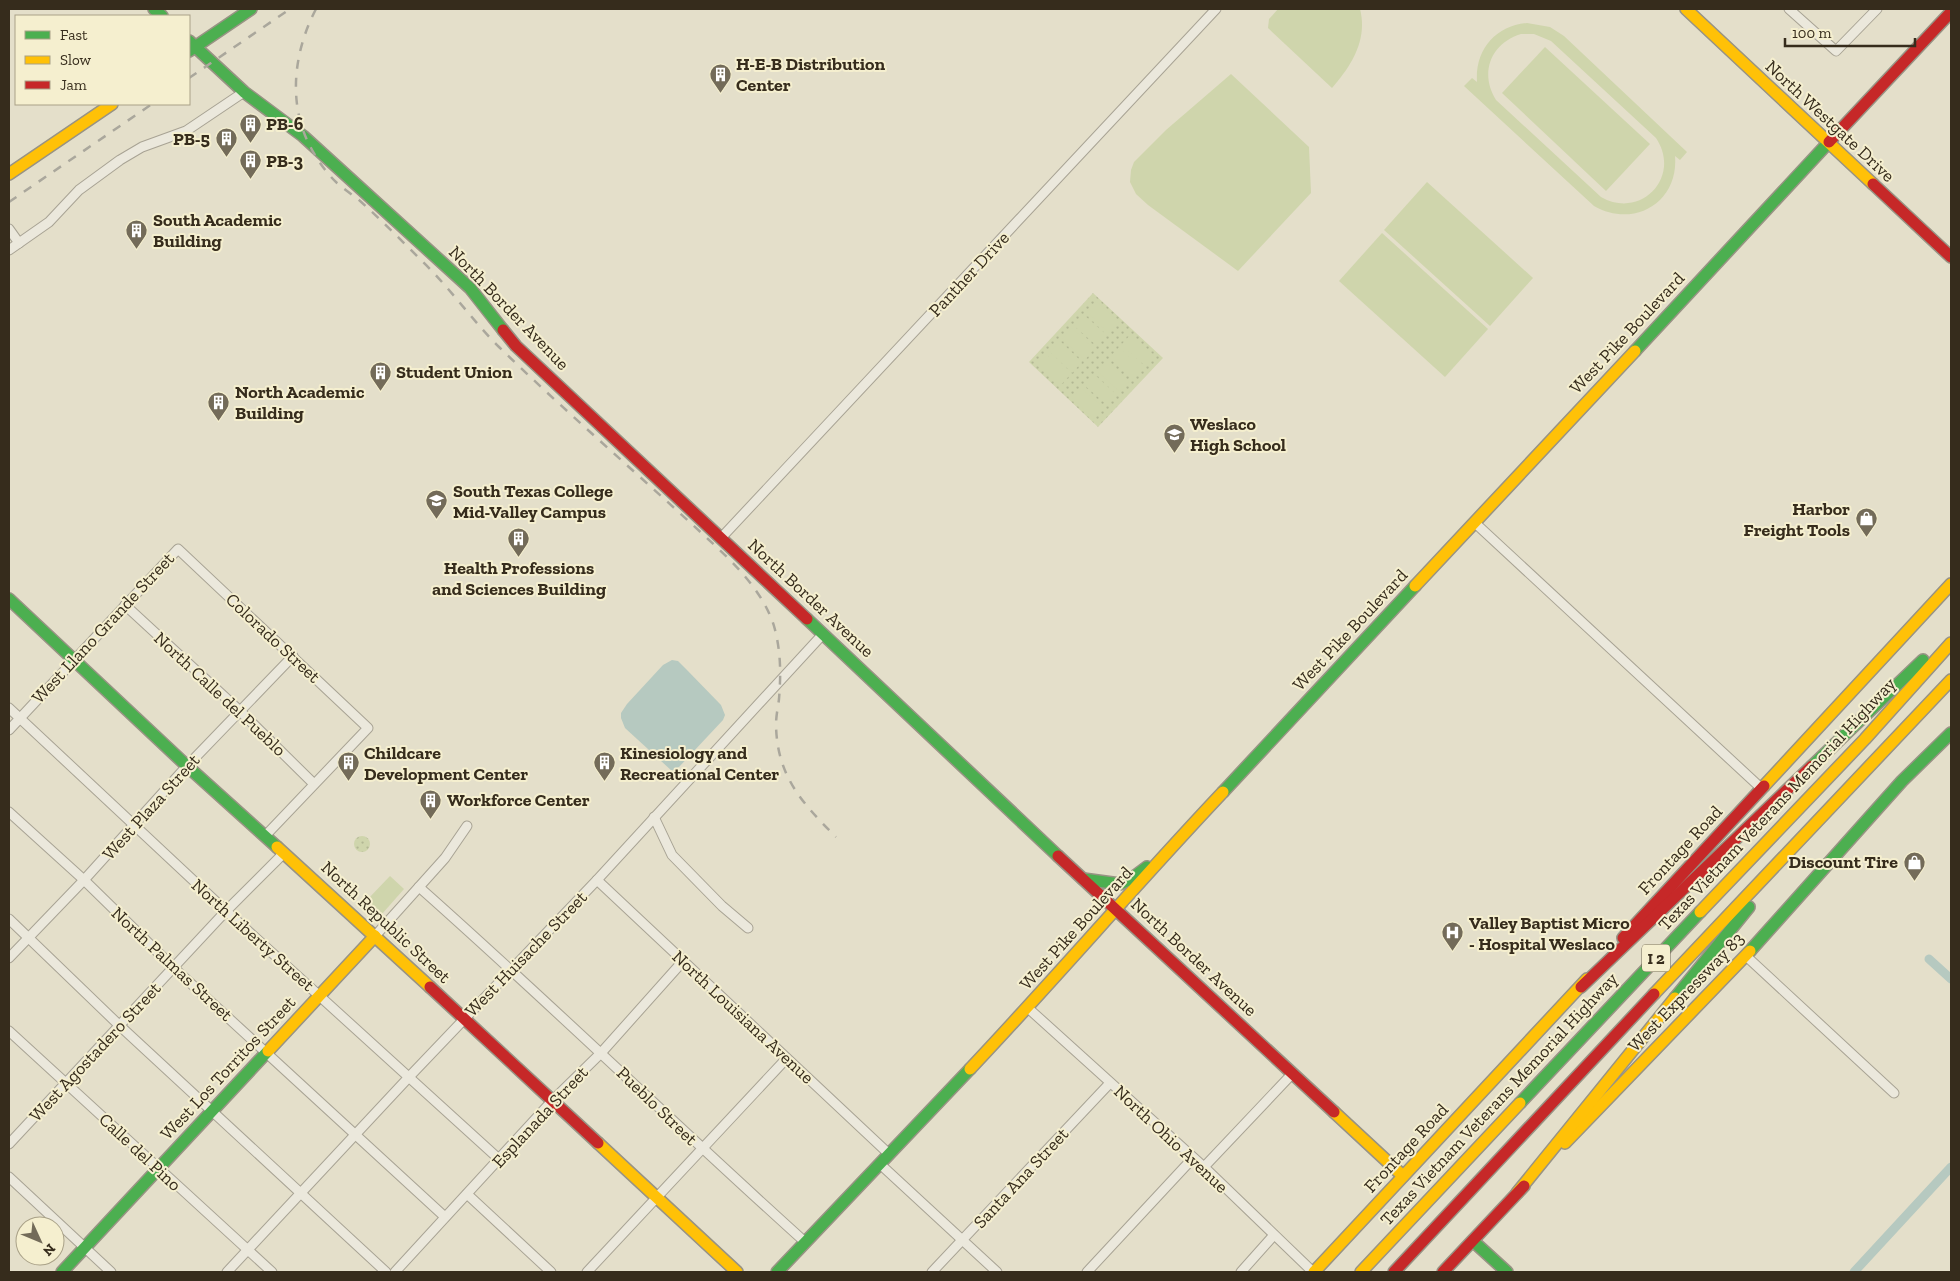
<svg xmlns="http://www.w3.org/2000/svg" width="1960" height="1281" font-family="'Zilla Slab',serif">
<defs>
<pattern id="grass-dots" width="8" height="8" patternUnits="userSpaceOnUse" patternTransform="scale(1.25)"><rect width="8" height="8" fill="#cfd5ac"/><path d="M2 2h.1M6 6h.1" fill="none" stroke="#b2b793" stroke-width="1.8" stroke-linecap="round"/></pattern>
</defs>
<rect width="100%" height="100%" fill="#e4dfca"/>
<g fill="url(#grass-dots)">
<path d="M1093,293l70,65 -65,69 -69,-65z"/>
<circle cx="362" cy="844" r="8"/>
</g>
<g fill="#cfd5ac" fill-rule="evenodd">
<path d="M1278,9h82c8,31 -9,57 -28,79l-64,-60 1,-9z"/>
<path d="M1527,23l23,4 14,9 123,116 -7,8 -5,-4c4,46 -41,73 -81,50l-130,-120 8,-8 5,4c-2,-32 18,-56 50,-59zM1521,34h13l17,7 105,97c26,39 -15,82 -55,59l-105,-97c-17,-27 -5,-57 25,-66z"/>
<path d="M1545,47l105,97 -44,47 -104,-98z"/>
<path d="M1231,74l78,73 2,46 -73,78 -90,-66 -12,-11 -6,-12 1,-12 3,-8 32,-32z"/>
<path d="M1427,182l106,96 -43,48 -106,-96z"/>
<path d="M1382,233l106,96 -43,48 -106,-96z"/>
<path d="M1096,301l23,21 -10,11 -22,-21z"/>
<path d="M1084,315l23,20 -10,11 -23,-20z"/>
<path d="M1072,328l22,21 -9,11 -23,-21z"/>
<path d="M1131,334l23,21 -10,10 -23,-20z"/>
<path d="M1060,341l22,21 -10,11 -22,-21z"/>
<path d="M1119,347l23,21 -10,11 -23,-21z"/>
<path d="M1047,355l23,20 -10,11 -23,-21z"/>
<path d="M1107,360l22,21 -9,11 -23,-21z"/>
<path d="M1094,374l23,21 -10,10 -23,-20z"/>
<path d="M1081,388l23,20 -10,11 -22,-21z"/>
<path d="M390,876l14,13 -22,25 -15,-14z"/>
</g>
<path fill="#b6c9c0" d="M672,660l6,1 8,8 35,36 4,10 -2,5 -44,47 -7,4 -47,-43 -4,-10v-5l6,-9 36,-39z"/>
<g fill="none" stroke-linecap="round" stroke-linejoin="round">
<g stroke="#b6c9c0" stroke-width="9">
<path d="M1929,959l22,20"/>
<path d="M1854,1272l97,-105"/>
</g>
<defs>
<g id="street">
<path d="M1789,9l47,42 41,-42"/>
<path d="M9,229l10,14"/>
<path d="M9,250l40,-28 30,-32 41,-30 22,-13 44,-16 58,-39"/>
<path d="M1474,522l287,266"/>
<path d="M721,538l495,-529"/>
<path d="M125,605l115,106 74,73"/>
<path d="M9,708l217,203 274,249"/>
<path d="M9,730l169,-181 190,179 -102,107"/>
<path d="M9,812l75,68 90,88 271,249"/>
<path d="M654,817l18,38 50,51 26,22"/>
<path d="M597,880l292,274"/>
<path d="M419,887c131,116 256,238 386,355"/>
<path d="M9,919l111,107 266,246"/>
<path d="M375,936l70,-78 22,-32"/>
<path d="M1746,956l148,137"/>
<path d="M9,958l75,-78 103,-114 106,-110"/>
<path d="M1028,1008l176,159 109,105"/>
<path d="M9,1031l263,241"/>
<path d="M9,1144l217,-233 58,-58"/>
<path d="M880,1164l117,108"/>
<path d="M1204,1167l88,-93"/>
<path d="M9,1177l102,95"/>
<path d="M467,1194l84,78"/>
<path d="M227,1272l182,-195 188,-197 226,-246"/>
<path d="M395,1272l157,-171 49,-48 83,-93"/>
<path d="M587,1272l199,-213"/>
<path d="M932,1272l178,-189"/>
<path d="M1087,1272l106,-114"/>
<path d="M1241,1272l33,-37"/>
</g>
<g id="fast">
<path d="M154,9l8,7"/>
<path d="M189,41l55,51 59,44 167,152 33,42"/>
<path d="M189,51l62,-42"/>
<path d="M1635,351l194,-209"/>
<path d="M9,599l178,167 90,81"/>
<path d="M807,619l251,237"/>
<path d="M1812,766l111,-106"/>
<path d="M1223,792l192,-206"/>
<path d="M1083,879l37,5 11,-5 16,-12"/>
<path d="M1750,951l152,-170 49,-48"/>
<path d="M1675,998l74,-91"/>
<path d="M1520,1103l180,-191"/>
<path d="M1473,1241l34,31"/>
<path d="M62,1272l206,-221"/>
<path d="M777,1272l193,-203"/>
</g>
<g id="slow">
<path d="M1686,9l187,175"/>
<path d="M9,174l103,-70"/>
<path d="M1415,586l220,-235"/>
<path d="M1764,786l187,-202"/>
<path d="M277,847l153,140"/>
<path d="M1700,912l165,-173 86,-96"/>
<path d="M1654,994l297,-314"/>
<path d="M268,1051l107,-115"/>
<path d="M970,1069c86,-91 167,-186 253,-277"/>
<path d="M1334,1112l69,64"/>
<path d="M598,1143l139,129"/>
<path d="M1565,1143l185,-192"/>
<path d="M1517,1193l158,-195"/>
<path d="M1314,1272l273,-293"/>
<path d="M1361,1272l159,-169"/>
</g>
<g id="jam">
<path d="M1829,142l122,-130"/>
<path d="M1873,184l78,73"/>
<path d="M503,330l13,16 291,273"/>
<path d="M1058,856l276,256"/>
<path d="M1623,938l141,-152"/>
<path d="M430,987l168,156"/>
<path d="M1581,987l231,-221"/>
<path d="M1394,1272l260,-278"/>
<path d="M1443,1272l81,-86"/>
</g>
</defs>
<use href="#street" stroke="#a8a394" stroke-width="11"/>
<use href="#fast" stroke="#989384" stroke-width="14"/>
<use href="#slow" stroke="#989384" stroke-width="14"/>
<use href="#jam" stroke="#989384" stroke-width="14"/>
<use href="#street" stroke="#ebe8dc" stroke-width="9"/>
<use href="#fast" stroke="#4caf50" stroke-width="11"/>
<use href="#slow" stroke="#ffc107" stroke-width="11"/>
<use href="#jam" stroke="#c62828" stroke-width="11"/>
<g stroke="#aaa79c" stroke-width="2.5" stroke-dasharray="9 9" stroke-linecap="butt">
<path d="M316,9c-21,40 -28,89 -9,131 7,15 18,32 30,43 7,6 14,11 21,16 22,20 43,41 64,62 28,27 50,59 77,86 68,66 140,128 209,192 26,24 55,52 66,87 7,25 7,48 5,73 -1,8 -3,17 -3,26 1,51 26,78 60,112"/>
<path d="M189,78l101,-69"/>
<path d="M9,202l143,-98"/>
</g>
</g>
<defs>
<symbol id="building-pin" viewBox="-11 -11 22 30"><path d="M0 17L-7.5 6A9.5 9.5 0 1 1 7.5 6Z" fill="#736b59" stroke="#f5efcf"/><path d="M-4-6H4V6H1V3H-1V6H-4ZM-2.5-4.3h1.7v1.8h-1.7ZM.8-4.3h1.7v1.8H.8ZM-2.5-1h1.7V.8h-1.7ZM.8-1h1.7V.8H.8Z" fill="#fff"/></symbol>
<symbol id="school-pin" viewBox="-11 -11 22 30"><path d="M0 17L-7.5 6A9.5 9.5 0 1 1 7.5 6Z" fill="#736b59" stroke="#f5efcf"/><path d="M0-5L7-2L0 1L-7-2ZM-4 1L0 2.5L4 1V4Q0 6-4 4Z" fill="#fff"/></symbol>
<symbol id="university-pin" viewBox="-11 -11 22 30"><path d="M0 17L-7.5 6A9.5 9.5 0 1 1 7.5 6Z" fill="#736b59" stroke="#f5efcf"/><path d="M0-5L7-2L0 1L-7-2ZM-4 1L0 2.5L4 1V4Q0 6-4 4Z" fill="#fff"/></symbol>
<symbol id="shop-pin" viewBox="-11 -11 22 30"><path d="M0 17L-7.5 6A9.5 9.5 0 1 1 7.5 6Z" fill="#736b59" stroke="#f5efcf"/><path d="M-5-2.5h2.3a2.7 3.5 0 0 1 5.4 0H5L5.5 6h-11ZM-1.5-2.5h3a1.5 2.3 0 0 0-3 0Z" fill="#fff"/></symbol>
<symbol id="hospital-pin" viewBox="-11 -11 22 30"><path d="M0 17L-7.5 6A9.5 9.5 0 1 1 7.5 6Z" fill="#736b59" stroke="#f5efcf"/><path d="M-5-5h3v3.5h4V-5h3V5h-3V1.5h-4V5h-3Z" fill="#fff"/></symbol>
</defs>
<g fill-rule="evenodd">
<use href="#building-pin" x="708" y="62" width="25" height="34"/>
<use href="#building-pin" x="238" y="112" width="25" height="34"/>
<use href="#building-pin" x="214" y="126" width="25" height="34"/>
<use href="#building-pin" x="238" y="148" width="25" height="34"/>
<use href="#building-pin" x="124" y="218" width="25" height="34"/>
<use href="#building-pin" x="368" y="360" width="25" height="34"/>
<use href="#building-pin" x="206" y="390" width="25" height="34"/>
<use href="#school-pin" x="1162" y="422" width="25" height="34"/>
<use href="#university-pin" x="424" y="488" width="25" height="34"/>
<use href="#shop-pin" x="1854" y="506" width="25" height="34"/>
<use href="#building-pin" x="506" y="526" width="25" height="34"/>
<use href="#building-pin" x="336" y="750" width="25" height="34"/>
<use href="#building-pin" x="592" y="750" width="25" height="34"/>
<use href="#building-pin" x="418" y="788" width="25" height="34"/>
<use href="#shop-pin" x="1902" y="850" width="25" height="34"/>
<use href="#hospital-pin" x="1440" y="920" width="25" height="34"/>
</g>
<g text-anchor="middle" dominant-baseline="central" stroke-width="4" stroke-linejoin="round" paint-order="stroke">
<rect fill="#f5efcf" stroke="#6f6652" stroke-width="1" x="1642" y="944.5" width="28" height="27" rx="4"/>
<g font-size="16" font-weight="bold" fill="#362c1c">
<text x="1656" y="958">I 2</text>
</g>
<g font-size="18" font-weight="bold" fill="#362c1c" stroke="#f5efcf" text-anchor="start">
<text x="736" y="64">H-E-B Distribution<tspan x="736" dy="21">Center</tspan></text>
<text x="266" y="124">PB-6</text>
<text x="210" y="139" text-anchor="end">PB-5</text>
<text x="266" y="161">PB-3</text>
<text x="153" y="220">South Academic<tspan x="153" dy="21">Building</tspan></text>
<text x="396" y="372">Student Union</text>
<text x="235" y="392">North Academic<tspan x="235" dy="21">Building</tspan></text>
<text x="1190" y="424">Weslaco<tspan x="1190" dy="21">High School</tspan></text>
<text x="453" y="491">South Texas College<tspan x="453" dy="21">Mid-Valley Campus</tspan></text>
<text x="1850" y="509" text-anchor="end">Harbor<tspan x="1850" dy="21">Freight Tools</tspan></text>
<text x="519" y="568" text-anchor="middle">Health Professions<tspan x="519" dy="21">and Sciences Building</tspan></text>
<text x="364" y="753">Childcare<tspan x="364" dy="21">Development Center</tspan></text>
<text x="620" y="753">Kinesiology and<tspan x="620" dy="21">Recreational Center</tspan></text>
<text x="447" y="800">Workforce Center</text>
<text x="1898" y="862" text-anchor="end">Discount Tire</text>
<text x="1469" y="923">Valley Baptist Micro<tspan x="1469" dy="21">- Hospital Weslaco</tspan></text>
</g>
<g font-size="18" fill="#362c1c" stroke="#f5efcf">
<text transform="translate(1830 121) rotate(43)">North Westgate Drive</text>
<text transform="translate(969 274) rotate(-47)">Panther Drive</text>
<text transform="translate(509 308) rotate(46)">North Border Avenue</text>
<text transform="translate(1627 333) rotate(-47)">West Pike Boulevard</text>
<text transform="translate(811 598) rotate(43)">North Border Avenue</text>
<text transform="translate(103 628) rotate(-47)">West Llano Grande Street</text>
<text transform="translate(1350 630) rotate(-47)">West Pike Boulevard</text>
<text transform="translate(273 638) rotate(43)">Colorado Street</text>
<text transform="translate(220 694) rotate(43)">North Calle del Pueblo</text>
<text transform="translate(1777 804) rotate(-47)">Texas Vietnam Veterans Memorial Highway</text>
<text transform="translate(151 807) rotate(-48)">West Plaza Street</text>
<text transform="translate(1680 850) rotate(-47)">Frontage Road</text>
<text transform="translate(386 922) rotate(43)">North Republic Street</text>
<text transform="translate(1076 928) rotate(-48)">West Pike Boulevard</text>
<text transform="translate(253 935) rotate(42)">North Liberty Street</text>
<text transform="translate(526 954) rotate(-46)">West Huisache Street</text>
<text transform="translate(1194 957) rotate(43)">North Border Avenue</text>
<text transform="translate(172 964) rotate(43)">North Palmas Street</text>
<text transform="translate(1686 992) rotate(-46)">West Expressway 83</text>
<text transform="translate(743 1017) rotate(43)">North Louisiana Avenue</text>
<text transform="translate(95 1052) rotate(-47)">West Agostadero Street</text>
<text transform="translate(228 1068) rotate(-47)">West Los Torritos Street</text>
<text transform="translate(1499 1099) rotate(-47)">Texas Vietnam Veterans Memorial Highway</text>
<text transform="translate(657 1106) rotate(44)">Pueblo Street</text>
<text transform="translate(540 1117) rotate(-47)">Esplanada Street</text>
<text transform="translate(1171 1139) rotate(43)">North Ohio Avenue</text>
<text transform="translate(1406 1148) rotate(-47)">Frontage Road</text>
<text transform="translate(140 1152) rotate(43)">Calle del Pino</text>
<text transform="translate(1021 1178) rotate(-47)">Santa Ana Street</text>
</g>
</g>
<rect width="1960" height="1281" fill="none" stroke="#362c1c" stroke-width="20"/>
<rect x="15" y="15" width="175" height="90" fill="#f5efcf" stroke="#a9a187"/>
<rect x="25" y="31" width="25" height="8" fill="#4caf50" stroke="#a9a187"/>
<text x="60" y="40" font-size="15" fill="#362c1c">Fast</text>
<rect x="25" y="56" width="25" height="8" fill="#ffc107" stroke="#a9a187"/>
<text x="60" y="65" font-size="15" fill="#362c1c">Slow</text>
<rect x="25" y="81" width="25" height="8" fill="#c62828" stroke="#a9a187"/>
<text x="60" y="90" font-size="15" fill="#362c1c">Jam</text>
<g transform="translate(40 1241) rotate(134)"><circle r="24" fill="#f5efcf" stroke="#a9a187"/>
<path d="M0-4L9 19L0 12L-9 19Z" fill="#736b59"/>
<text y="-8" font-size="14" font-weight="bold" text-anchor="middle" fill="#362c1c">N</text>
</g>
<path d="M1785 38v8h130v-8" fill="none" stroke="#362c1c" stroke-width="2.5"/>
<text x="1792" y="38" font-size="15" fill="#362c1c" stroke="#f5efcf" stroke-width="4" paint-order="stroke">100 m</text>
</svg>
